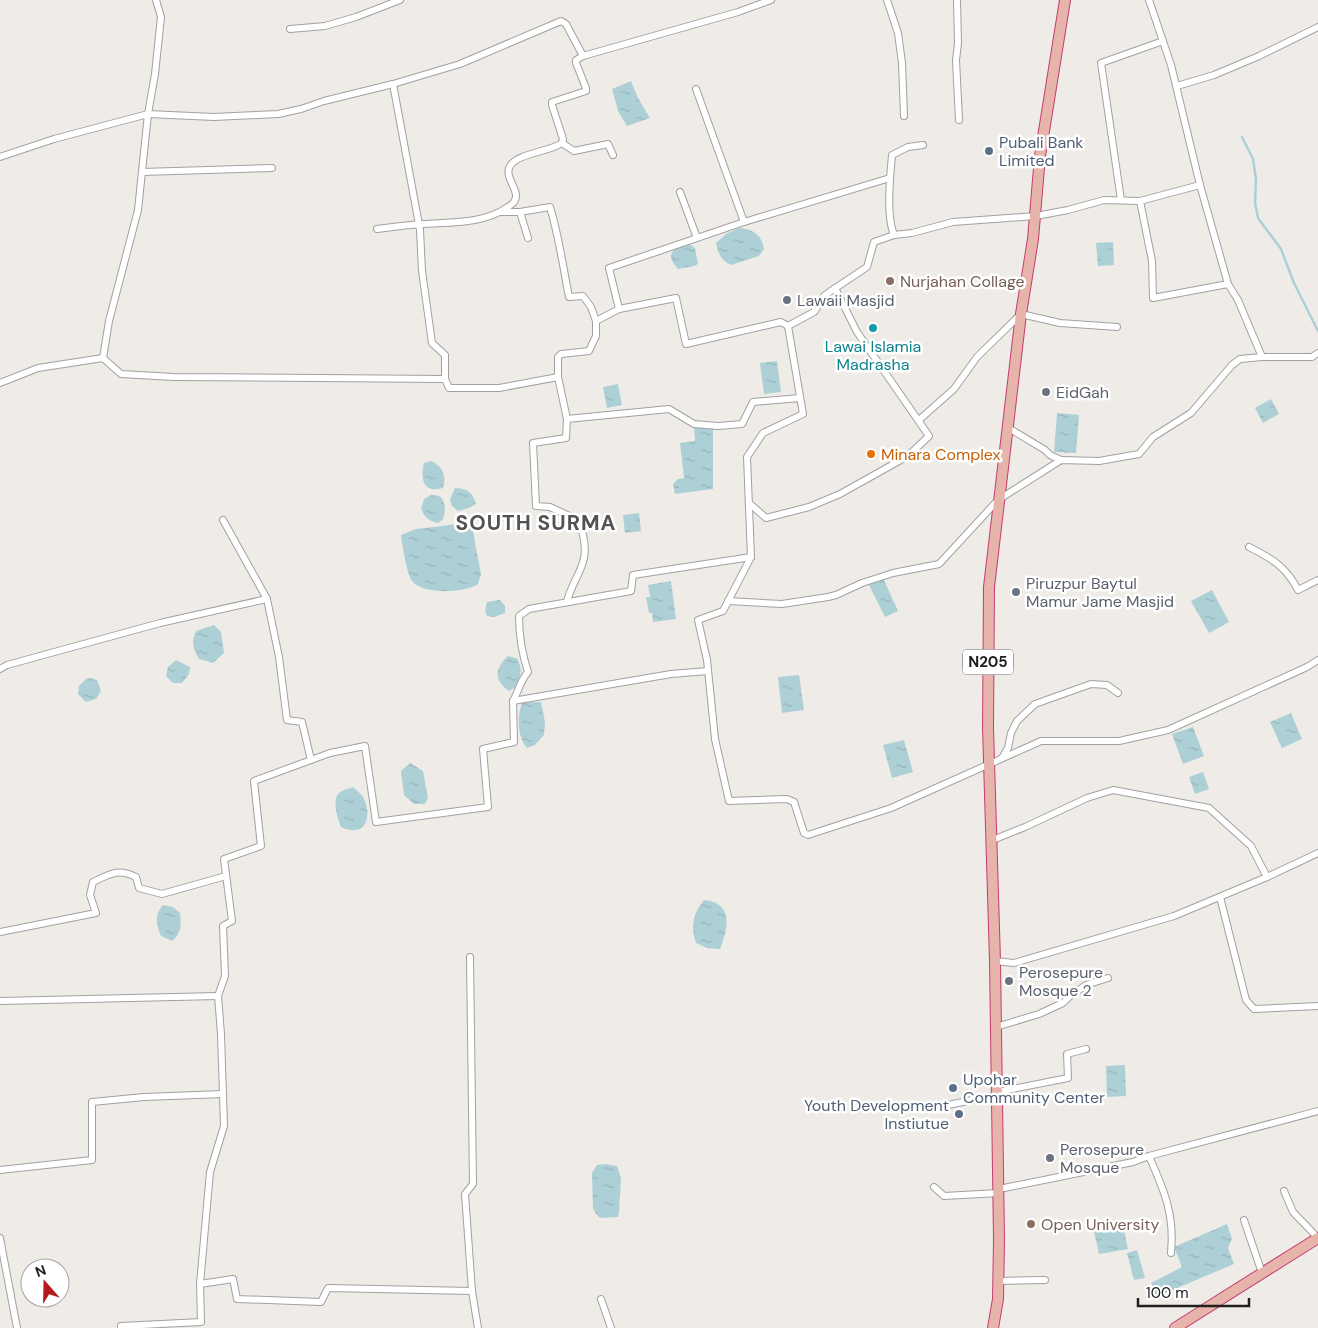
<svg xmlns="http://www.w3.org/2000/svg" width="1318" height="1328" font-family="'DM Sans',sans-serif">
<defs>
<pattern id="water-ripples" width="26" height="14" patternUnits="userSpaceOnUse" patternTransform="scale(1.25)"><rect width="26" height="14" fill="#add0d7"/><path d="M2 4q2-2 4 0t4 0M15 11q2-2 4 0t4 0" fill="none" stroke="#95b2b8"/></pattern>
</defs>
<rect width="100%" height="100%" fill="#efece7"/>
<g fill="url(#water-ripples)">
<path d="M631,81l7,17 12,20 -23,8 -9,-15 -6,-22z"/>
<path d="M739,228c14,1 23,7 25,21l-5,7 -28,9c-10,-5 -13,-11 -15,-22l10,-9z"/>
<path d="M1113,242l1,23 -16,1 -2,-23z"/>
<path d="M689,244l6,4 3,16 -4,2 -16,3c-14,-16 -5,-21 11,-25z"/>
<path d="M777,361l4,31 -17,2 -4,-31z"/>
<path d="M618,384l4,21 -15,3 -4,-21z"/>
<path d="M1271,399l8,15 -16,9 -8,-15z"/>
<path d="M1057,413l22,2 -3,38 -22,-1z"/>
<path d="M713,427v62l-38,5 -2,-10 5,-5 6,-1 -4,-35 15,-2 -1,-13z"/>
<path d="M431,461c11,5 16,14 12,27 -20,6 -23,-10 -19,-25z"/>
<path d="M455,488c12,0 18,5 21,16l-7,4 -11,3 -6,-5 -2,-7z"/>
<path d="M431,495l9,1c6,8 6,13 3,23l-5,4c-9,-2 -13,-5 -17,-14l3,-10z"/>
<path d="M639,513l2,18 -16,2 -2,-18z"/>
<path d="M467,523l6,6 2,14 6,31 -3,10c-13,9 -56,11 -66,-3 -5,-6 -10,-37 -11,-46l15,-6z"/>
<path d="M883,578l15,33 -13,6 -16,-32z"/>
<path d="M671,581l5,38 -23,3 -1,-9h-3l-3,-16h4l-2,-12z"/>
<path d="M1212,590l17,32 -20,11 -18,-32z"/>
<path d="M500,600l5,6v7l-11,4 -7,-1 -2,-5 2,-9z"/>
<path d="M214,625l7,7 3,21 -11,10 -14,-4c-6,-10 -8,-17 -3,-28z"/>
<path d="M508,656l10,3 3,11 -3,16 -9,5c-16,-11 -14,-23 -1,-35z"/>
<path d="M176,660l14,7 -1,7 -7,9h-9l-7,-7 2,-9z"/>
<path d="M799,675l5,35 -22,3 -4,-36z"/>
<path d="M90,678l7,2 4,11 -5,8 -10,3 -8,-8 1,-8 7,-7z"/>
<path d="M532,702h9l4,20 -1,13 -9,10 -8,3c-10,-11 -10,-32 -5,-45z"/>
<path d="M1291,713l11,26 -20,9 -12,-26z"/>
<path d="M1193,727l11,29 -21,8 -11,-30z"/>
<path d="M904,740l9,32 -21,6 -9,-33z"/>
<path d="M410,763l13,8 5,27 -3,6h-11l-10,-9 -3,-24z"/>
<path d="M1203,772l6,17 -14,5 -6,-17z"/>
<path d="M353,787c4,4 9,7 11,12 9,20 0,39 -23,28 -3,-8 -9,-25 -3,-33 3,-4 11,-5 15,-7z"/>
<path d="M704,900c30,3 24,28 16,49l-13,-1 -11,-5c-6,-16 -3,-30 8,-43z"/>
<path d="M163,905l10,2 7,6c1,12 2,20 -8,28l-11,-5c-5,-12 -7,-21 2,-31z"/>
<path d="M1125,1065l1,31 -19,1 -1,-31z"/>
<path d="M605,1164l12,2 4,12 -2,34 -1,5 -18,1 -4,-4 -3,-6 -1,-35 5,-8z"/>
<path d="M1227,1224l5,15 -4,9 6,16 -78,33 -5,-14 31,-16 -8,-20z"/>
<path d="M1123,1225l5,24 -29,5 -5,-23z"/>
<path d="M1137,1250l8,28 -11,2 -7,-27z"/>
</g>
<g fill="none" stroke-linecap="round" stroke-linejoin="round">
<path stroke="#add0d7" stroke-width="2.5" d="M1242,137l11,22 3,21 -1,23 3,15 23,31 13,34 24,48"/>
<defs>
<g id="minor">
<path d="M156,0l5,17 -6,57 -7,40 66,3 64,-3 23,-5 23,-8 69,-17 67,-20 101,-43 5,3 17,32 155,-44 33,-12"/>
<path d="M887,0l11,33 4,30 2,53"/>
<path d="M957,0l1,43 -2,17 3,60"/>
<path d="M1149,0l22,65 29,120"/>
<path d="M290,29l35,-3 31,-9 44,-17"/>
<path d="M393,84l27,146 2,41 10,72 13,12v24"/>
<path d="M1177,86l37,-11 45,-19 59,-29"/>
<path d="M696,89l48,133"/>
<path d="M562,143l12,8 34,-7 5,11"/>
<path d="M0,157l54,-18 94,-25 -10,96 -29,111 -6,37"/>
<path d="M142,172l130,-4"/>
<path d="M680,192l17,46"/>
<path d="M1121,200l-20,-137 62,-22"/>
<path d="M1140,201l60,-16 28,99 -75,14 -1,-37 -12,-60 -36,-1 -36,10 -32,6 -83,6 -41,11 -18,2 -20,7 -7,25 -42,28 -11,17 -26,14 15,88 -40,19 -16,24 4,100 -28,54 -25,9 9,40 8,79 14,62 58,-2 7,3 10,31 4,2 83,-27 150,-67h78l49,-11 139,-63 11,-7"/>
<path d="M501,212h19l30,-5c9,29 13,60 19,90l14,-1 8,11 5,14"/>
<path d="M520,212l8,26"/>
<path d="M377,229c15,-2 31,-4 46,-5 29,-2 60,0 85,-17 1,-1 6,-4 6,-5 8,-11 -11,-24 -4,-36 8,-13 39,-14 52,-23l1,-4 -11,-34v-3l34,-11v-3l-10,-25v-3l7,-4"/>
<path d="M894,235c-8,-19 -4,-58 -2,-80l16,-8 15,-2"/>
<path d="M619,309l57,-11 10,46 95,-22 7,4"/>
<path d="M1262,357h50l6,-4"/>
<path d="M103,358l18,16 53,3 271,2 4,9h50l59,-11"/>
<path d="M0,383l38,-15 65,-10"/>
<path d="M567,419l-9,-42v-20l3,-3 28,-3 7,-15v-15l23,-12 -10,-41 135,-46 146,-44"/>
<path d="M919,420l35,-31 23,-32 44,-43 39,9 57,4"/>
<path d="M1007,427l38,23 5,5 11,5"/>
<path d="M749,503l17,15 43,-11 31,-13 68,-38 21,-20 -72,-104 -22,-44"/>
<path d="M1249,547c24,12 37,20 49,43l20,-10"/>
<path d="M728,601l54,3 46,-7 8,-2 26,-12 31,-10 46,-9 59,-64 63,-40 38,1 40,-7 14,-17 38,-24 41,-48 8,-6 22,-2 -24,-57 -10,-16"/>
<path d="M567,602c3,-15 12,-26 16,-40 4,-13 0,-30 -5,-42l-28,-13 -14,-1 -3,-63 33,-5 1,-19 102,-10 25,15 24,2 24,-2 11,-22 47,-4"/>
<path d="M0,669l7,-4 153,-42 107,-24"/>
<path d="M513,701c6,-11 7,-20 15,-29 -6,-18 -9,-36 -9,-56l10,-7 102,-18 2,-16 118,-18"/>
<path d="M1002,758l6,-10 3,-15 6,-12 18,-17 56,-20 16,1 11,8"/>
<path d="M311,760l19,-7 35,-7 11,76 112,-15 -5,-58 31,-7 -1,-41 158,-27 37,-3"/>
<path d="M990,841l35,-14 62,-29 26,-8 96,18 42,38 16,31"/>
<path d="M1220,897l26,103 8,9 64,-3"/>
<path d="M0,932l96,-19 -6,-18 3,-13c17,-8 25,-14 43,-5l3,11 23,6 64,-18"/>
<path d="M470,957l3,227 -8,10 7,97"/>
<path d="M995,961l19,2 160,-47 93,-39 51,-24"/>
<path d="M0,1001l218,-5"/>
<path d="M996,1027l43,-13 24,-11 6,-6 17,-12 22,-7"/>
<path d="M997,1092l71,-14 -1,-24 19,-5"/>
<path d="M938,1107l59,-12"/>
<path d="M1149,1156c15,34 26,59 22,97"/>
<path d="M0,1170l92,-10v-58l52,-5 79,-3"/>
<path d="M934,1187l10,9 55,-3"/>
<path d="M999,1189l134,-27 16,-6 169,-45"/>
<path d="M1284,1191l9,21 25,26"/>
<path d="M1244,1220l18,53"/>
<path d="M0,1238l17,90"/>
<path d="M998,1281l47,-1"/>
<path d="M200,1284l33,-5 4,20 84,3 7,-14 144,3 6,37"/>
<path d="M601,1299l10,29"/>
<path d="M121,1328v-2l80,-4 -1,-38 10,-112 14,-46 -3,-92 -3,-38 7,-20 -2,-50 9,-5 -8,-62 37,-13 -7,-65 57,-21 -9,-38 -15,-2 -8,-63 -12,-58 -44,-79"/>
</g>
<g id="trunk">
<path d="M993,1328l5,-29 1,-59 -4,-279 -7,-233 1,-141 32,-273 12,-75 7,-83 25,-156"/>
<path d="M1175,1328l143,-90"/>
</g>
</defs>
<use href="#minor" stroke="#a1a1a1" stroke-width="8"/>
<use href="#trunk" stroke="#c53c71" stroke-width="12"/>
<use href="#minor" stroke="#fff" stroke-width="6"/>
<use href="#trunk" stroke="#e6b4aa" stroke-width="10"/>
</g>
<g fill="#5c6f8a" stroke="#fff" stroke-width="2">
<circle cx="989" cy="151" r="5"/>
<circle cx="953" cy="1088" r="5"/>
<circle cx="959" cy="1114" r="5"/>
</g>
<g fill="#8d6e63" stroke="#fff" stroke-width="2">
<circle cx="890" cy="281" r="5"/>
<circle cx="1031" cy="1224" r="5"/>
</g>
<g fill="#6b7280" stroke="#fff" stroke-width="2">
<circle cx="787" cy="300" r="5"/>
<circle cx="1046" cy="392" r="5"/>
<circle cx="1016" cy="592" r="5"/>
<circle cx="1009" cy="981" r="5"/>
<circle cx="1050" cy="1158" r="5"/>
</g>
<circle fill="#0f9aa8" stroke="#fff" stroke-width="2" cx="873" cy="328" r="5"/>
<circle fill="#e8710a" stroke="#fff" stroke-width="2" cx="871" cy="454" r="5"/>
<g text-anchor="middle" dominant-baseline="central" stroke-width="5" stroke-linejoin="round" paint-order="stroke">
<rect fill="#fff" stroke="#636363" stroke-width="1" x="963" y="649.5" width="50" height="25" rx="4"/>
<g font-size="15" font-weight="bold" fill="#202020">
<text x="988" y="662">N205</text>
</g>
<g font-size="16" fill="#4e5e75" stroke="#fff" text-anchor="start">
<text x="999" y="142">Pubali Bank<tspan x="999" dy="18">Limited</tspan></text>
<text x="963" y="1079">Upohar<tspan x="963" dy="18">Community Center</tspan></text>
<text x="949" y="1105" text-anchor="end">Youth Development<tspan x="949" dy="18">Instiutue</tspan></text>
</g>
<g font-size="16" fill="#785e54" stroke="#fff" text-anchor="start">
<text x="900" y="281">Nurjahan Collage</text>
<text x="1041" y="1224">Open University</text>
</g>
<g font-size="16" fill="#5b616d" stroke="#fff" text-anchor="start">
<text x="797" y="300">Lawaii Masjid</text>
<text x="1056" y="392">EidGah</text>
<text x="1026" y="583">Piruzpur Baytul<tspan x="1026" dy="18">Mamur Jame Masjid</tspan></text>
<text x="1019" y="972">Perosepure<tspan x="1019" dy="18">Mosque 2</tspan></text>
<text x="1060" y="1149">Perosepure<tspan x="1060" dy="18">Mosque</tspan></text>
</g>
<g font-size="16" fill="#0d838f" stroke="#fff">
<text x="873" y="346">Lawai Islamia<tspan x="873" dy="18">Madrasha</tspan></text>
</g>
<g font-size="16" fill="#c56008" stroke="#fff" text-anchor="start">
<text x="881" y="454">Minara Complex</text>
</g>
<g font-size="21" font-weight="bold" letter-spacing="1" fill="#535353" stroke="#fff">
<text x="536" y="523">SOUTH SURMA</text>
</g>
</g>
<g transform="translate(45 1283) rotate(340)"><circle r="24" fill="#ffffff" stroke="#a6a6a6"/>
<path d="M0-4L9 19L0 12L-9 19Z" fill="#b61920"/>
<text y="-8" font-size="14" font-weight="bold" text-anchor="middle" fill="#202020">N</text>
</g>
<path d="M1138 1298v8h111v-8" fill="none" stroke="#202020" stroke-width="2.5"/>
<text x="1146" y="1298" font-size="15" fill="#202020" stroke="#ffffff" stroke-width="4" paint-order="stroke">100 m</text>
</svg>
